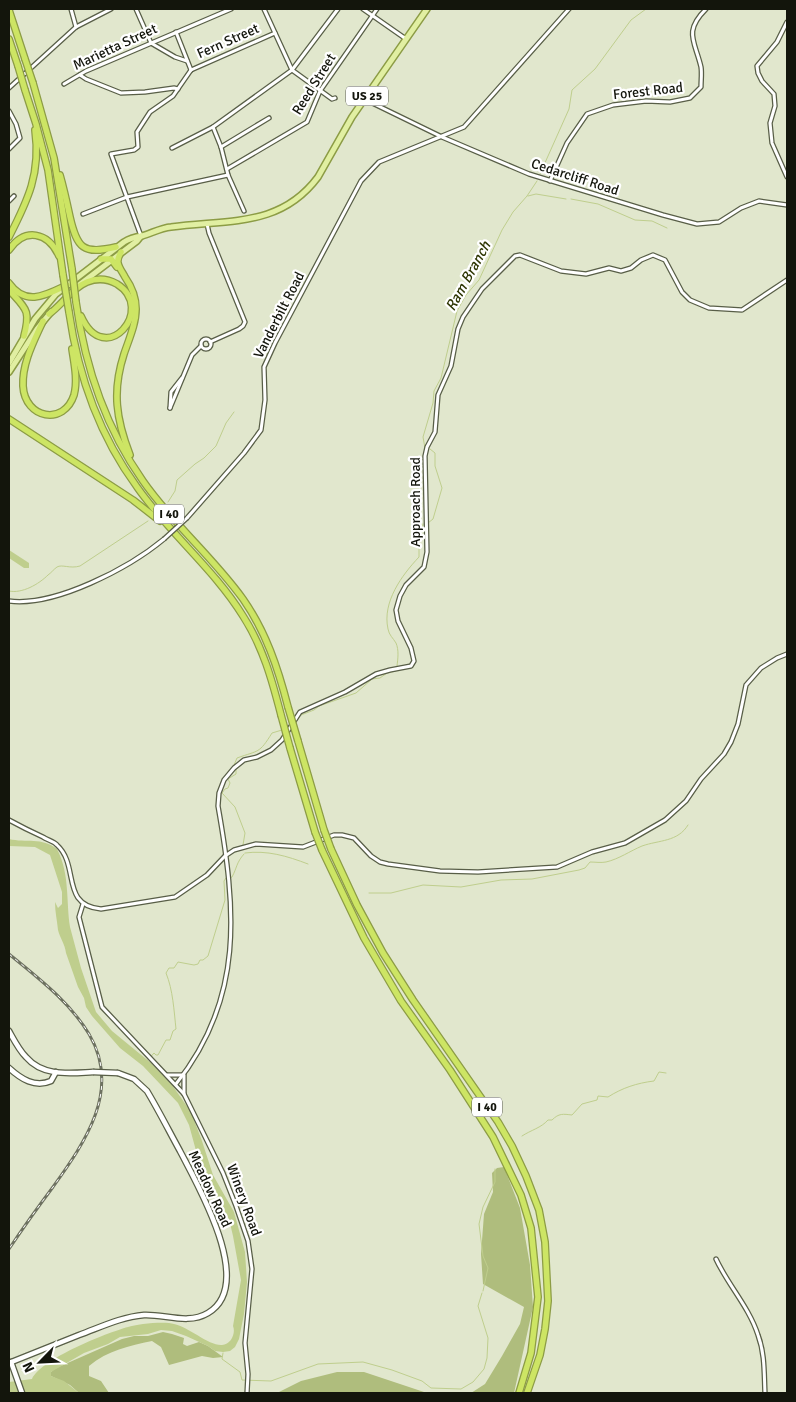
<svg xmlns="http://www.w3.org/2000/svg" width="796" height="1402" font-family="Signika,sans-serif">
<rect width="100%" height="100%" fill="#e1e7cd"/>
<g fill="#afbd7d">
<path d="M504,1167l16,41 10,57 3,42 -19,86h-43l14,-9 17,-28 18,-32 4,-17 -41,-23 -2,-30 3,-40 9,-22 -1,-19 5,-5z"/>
<path d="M163,1332l9,2 12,4 -1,6 4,2 12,-4 9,4 15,11 -10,1 -11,-2 -33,9 -8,-18 -9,-6c-23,5 -44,9 -63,25v10l12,5 8,12h-30l-9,-8 -19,-9v-4l3,-3 68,-30 12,-3h14z"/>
<path d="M337,1372h27l63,21h-150l24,-12z"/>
</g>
<g fill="#bfce8d">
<path d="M9,550l20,13v5h-5l-15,-10z"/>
<path d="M9,839c17,4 33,-2 48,10 13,25 9,52 13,78l11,41 15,44 16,19 39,32 21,22 19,27 11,29 11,34 21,37 11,40 2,30 -3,32 -5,25 -4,8 -5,4 -7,1 -8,-1 -7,-5 -22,-10 -14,-5 -11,-1 -13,4 -28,3 -12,7 -24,9 -33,19v4l13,5 15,12h-70v-11l23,-3c9,-20 74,-46 96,-52 9,-3 37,-6 46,-3 15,3 35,22 48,21 9,0 14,-12 11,-19l8,-46 -8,-44 -4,-17 -11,-17 -10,-23 -7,-10 -12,-44 -11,-22 -35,-37 -23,-18 -28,-32 -6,-9 -2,-9 -6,-11 -12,-34c-1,-9 -6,-15 -8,-23 -1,-10 -3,-18 -3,-28l3,6 4,-4v-12l-12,-37 -15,-8 -26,-1z"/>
</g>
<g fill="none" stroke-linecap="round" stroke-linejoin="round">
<g stroke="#bfce8d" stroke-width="1">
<path d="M540,174l29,-65 3,-19 23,-21 36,-49 15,-11"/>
<path d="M528,196l8,-2 30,5"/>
<path d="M571,199l27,5 37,16 17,1 15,7"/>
<path d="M425,448l-2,-11 10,-34 1,-12 7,-13 16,-67 9,-16 13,-15 23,-50 11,-18 14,-16 10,-15"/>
<path d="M168,502l7,-11 2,-11 18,-16 9,-6 12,-12 10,-23 8,-11"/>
<path d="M428,523l5,-4 9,-31 -7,-22v-13l-5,-4"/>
<path d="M9,591c13,3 30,-7 39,-16 3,-2 6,-6 9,-8 5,-3 13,2 23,-1l68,-45"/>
<path d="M397,666c1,-8 2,-16 -1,-23 -3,-5 -7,-8 -8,-14 -6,-27 14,-54 31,-72v-11l4,-22"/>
<path d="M301,715l13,-5 5,-4 37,-13 16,-14 8,-1 7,-5 9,-2"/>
<path d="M234,765l3,-7c22,-8 22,-4 35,-25l10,-3"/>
<path d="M236,768v6l-8,5 2,4 -2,5 -3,1 -3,4 13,14 10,26 -2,12"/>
<path d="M245,853c22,-3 42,3 63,11"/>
<path d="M230,878l2,-1c5,-9 4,-14 12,-23"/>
<path d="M369,893h22l32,-8 38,2 40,-7 31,-1 47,-9 6,-2 5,-6c5,0 11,1 16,0 13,-3 24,-11 36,-16 17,-6 36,-4 46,-21"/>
<path d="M147,1061l7,-8 2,2h2l8,-15h4l3,-9 3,-2c-2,-18 -3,-39 -10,-56l3,-5h5l4,-6 16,3 4,-1 2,-4h3l5,-4 17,-56 -1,-19 2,-3"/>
<path d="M522,1136c9,-6 19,-8 26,-16h4c7,-7 11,-6 20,-5l10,-11 15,-4 1,-4 10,1c14,-9 29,-14 46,-16l5,-9 7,1"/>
<path d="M483,1291l5,-23 -5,-12 -4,-32 4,-17 12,-25v-13"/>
<path d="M223,1353l-1,6 18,13 2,8 29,1 47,-17 45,-2 29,8 30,11 9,7 30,1 12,-7 11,-13 3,-11 1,-20 -10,-32 4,-13"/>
</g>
<defs>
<g id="street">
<path d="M71,9l5,18"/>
<path d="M136,9l15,34 24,14 12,4"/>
<path d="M264,9l28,61 40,29 3,-1"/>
<path d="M363,9l43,30"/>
<path d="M787,22l-10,20 -20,24 1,7 4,8 12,13 1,12 -5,17 2,20 15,34"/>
<path d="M176,32l15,38"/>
<path d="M191,70l84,-37"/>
<path d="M80,75l6,4 35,14 24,-1 29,-4 4,1"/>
<path d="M64,84l22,-13 145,-62"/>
<path d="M9,88l67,-61 35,-18"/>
<path d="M364,99l78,38 87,37 134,41 34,9 22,-2 22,-14 18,-7 28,4"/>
<path d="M9,111l7,13 4,14 -11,11"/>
<path d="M213,127l8,20 7,28 16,36"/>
<path d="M221,147l48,-29"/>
<path d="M172,148l41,-21 79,-57 46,-61"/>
<path d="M227,169l80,-47 13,-31 57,-82"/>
<path d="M550,181l17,-38 20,-29 26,-9 33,-4 24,1 20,-4 11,-11c0,-7 1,-14 0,-20 -6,-26 -18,-35 5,-58"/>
<path d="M9,201l5,-5"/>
<path d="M83,214l44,-17 101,-22"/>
<path d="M207,224l2,9 36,89 -2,4 -4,3 -29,13"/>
<path d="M141,236l-30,-82 23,-4 4,-3 -1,-15 13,-20 23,-16 18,-26"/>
<circle cx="206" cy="344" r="5"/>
<path d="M170,408l22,-53 9,-9"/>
<path d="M170,408l1,-16 11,-14"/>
<path d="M187,518l57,-65 17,-23 4,-30 -1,-33 11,-24 86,-162 18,-19 85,-35 105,-118"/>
<path d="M9,601c46,6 120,-33 155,-62"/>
<path d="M9,820c11,6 23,12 34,17 4,3 11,4 14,8 23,21 3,60 44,64l74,-12 32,-22 18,-19 9,-6 22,-6 47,3 31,-12h8l12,3 17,18 9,6 8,2 52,7 38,1 79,-5 35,-15 33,-9 40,-23 21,-19 15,-22 23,-25 7,-12 7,-18 8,-39 15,-17 16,-10 10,-4"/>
<path d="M83,904l-4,13 23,90 82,87 39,79 13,33 12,35 4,28 -7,74 3,31 -1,19"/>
<path d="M167,1075h17v19"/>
<path d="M176,1084c69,-86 60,-176 42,-278l1,-13 5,-13 10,-12 10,-8 13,-3 14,-7 11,-10 18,-28 45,-20 31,-18 14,-4 21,-4 3,-5 -3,-13 -13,-27 -2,-11 4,-14 6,-11 18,-18 3,-15 -2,-96 2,-9 8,-15 3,-37 13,-29 7,-37 5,-12 19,-28 33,-33 5,-1 41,16 25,3 23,-6 12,3 10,-3 10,-8 12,-5 12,5 17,32 8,8 19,8 33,2 45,-30"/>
<path d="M716,1259c12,26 33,48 42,76 7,19 6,38 7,58"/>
</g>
<g id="secondary">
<path d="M9,1031c5,9 10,19 17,26 17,20 44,16 67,15"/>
<path d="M9,1068c12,11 26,20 42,13l5,-9"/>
<path d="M11,1362l11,31"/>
<path d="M9,1363c23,-9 47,-19 70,-28 22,-8 42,-18 65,-20 21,-1 44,10 64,-2 48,-28 -10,-127 -28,-162 -11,-20 -21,-40 -33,-60l-13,-12 -16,-6"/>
</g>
<g id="primary">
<path d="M79,285l58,-44 4,-5"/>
<path d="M9,363l26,-44 21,-25 68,-52c6,-4 11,-5 18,-6 10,-3 19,-8 29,-9 57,-8 109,1 147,-50l34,-60 75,-108"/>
<path d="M9,372l28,-43 14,-17"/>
</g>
<g id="highway">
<path d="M9,10l16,49"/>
<path d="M9,39l9,27"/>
<path d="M33,83l21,75 18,111"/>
<path d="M25,90l11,34 12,46 15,105"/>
<path d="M60,175c4,14 7,28 10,42 7,31 13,38 46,30"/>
<path d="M9,237c19,-37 32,-64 26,-107"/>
<path d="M9,250c16,-23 39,-18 50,6"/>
<path d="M121,252c-2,4 -4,7 -3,11 1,5 5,10 7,14 7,10 11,20 11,32 0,15 -7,30 -12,45 -12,37 -8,65 6,101"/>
<path d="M101,259h10l6,8"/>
<path d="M9,283c17,24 37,12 58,2"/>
<path d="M9,290c17,19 22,20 15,46"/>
<path d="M76,302c9,65 29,125 67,179 29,42 70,76 100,118 23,33 35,69 45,108"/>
<path d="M69,312c9,63 30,123 68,175 32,46 77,82 106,129 20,31 29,64 38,99"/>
<path d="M49,314c13,-9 23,-26 38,-32 10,-4 21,-3 30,2 40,25 -12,86 -36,32"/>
<path d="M43,321c-9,20 -21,42 -20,65 2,33 41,40 51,9 4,-15 0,-32 -2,-46"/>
<path d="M9,419l124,81 27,21"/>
<path d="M298,741l26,89"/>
<path d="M290,748l25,84"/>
<path d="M331,849l26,56 26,48 30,47 85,122 14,24 14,30 13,34 6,32 3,59 -3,28 -5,26 -13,38"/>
<path d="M322,850l42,88 37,63 49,69 43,67 28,58 10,33 7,69 -7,56 -12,40"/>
</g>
</defs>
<use href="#street" stroke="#585e47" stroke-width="5.5"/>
<use href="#secondary" stroke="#585e47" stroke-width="7"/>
<use href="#primary" stroke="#8c9c45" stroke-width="8"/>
<use href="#highway" stroke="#8c9c45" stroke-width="8"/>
<use href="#street" stroke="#fff" stroke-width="3"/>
<use href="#secondary" stroke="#fff" stroke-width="4.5"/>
<use href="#primary" stroke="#e1efa2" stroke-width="5"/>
<use href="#highway" stroke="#cde564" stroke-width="5.5"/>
<defs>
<path id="rail" d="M9,954c29,24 60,47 80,80 33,56 -4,108 -36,153 -15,20 -30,41 -44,62"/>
</defs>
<use href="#rail" stroke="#6d7160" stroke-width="3"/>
<use href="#rail" stroke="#fff" stroke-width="1" stroke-dasharray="4" stroke-linecap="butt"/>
<defs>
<path id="street-bridge" d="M164,539l23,-21"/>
<path id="secondary-bridge" d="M93,1072l25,1"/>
<g id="highway-bridge">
<path d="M25,59l8,24"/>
<path d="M18,66l7,24"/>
<path d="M72,269l4,33"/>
<path d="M63,275l6,37"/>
<path d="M288,707l10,34"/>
<path d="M281,715l9,33"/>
<path d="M324,830l7,19"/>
<path d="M315,832l7,18"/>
</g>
</defs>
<use href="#street-bridge" stroke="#585e47" stroke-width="5.5" stroke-linecap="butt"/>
<use href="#secondary-bridge" stroke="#585e47" stroke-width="7" stroke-linecap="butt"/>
<use href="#highway-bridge" stroke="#8c9c45" stroke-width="8" stroke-linecap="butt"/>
<use href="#street-bridge" stroke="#fff" stroke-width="3"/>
<use href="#secondary-bridge" stroke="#fff" stroke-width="4.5"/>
<use href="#highway-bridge" stroke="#cde564" stroke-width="5.5"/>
</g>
<g text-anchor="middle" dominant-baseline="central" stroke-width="4.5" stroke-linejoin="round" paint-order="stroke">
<g fill="#fff" stroke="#5a5b55" stroke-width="1">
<rect x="346" y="86.5" width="42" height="19" rx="4"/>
<rect x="154" y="504.5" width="30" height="19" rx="4"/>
<rect x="472" y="1097.5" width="30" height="19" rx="4"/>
</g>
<g font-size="12" font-weight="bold" fill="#13150c">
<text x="367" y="96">US 25</text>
<text x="169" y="514">I 40</text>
<text x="487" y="1107">I 40</text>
</g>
<g font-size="14" fill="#13150c" stroke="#fff">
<text transform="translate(228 41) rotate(-24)">Fern Street</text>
<text transform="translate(115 47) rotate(-25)">Marietta Street</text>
<text transform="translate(314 84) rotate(-58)">Reed Street</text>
<text transform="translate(648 91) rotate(-6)">Forest Road</text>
<text transform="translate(575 177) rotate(18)">Cedarcliff Road</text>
<text transform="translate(279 315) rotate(-63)">Vanderbilt Road</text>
<text transform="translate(415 502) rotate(-90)">Approach Road</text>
<text transform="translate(210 1189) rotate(65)">Meadow Road</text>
<text transform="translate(244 1200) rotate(70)">Winery Road</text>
</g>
<g font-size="15" font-style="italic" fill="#2f3704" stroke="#fff">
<text transform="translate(468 276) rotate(-61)">Ram Branch</text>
</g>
</g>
<rect width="796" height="1402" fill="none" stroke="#13150c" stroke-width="20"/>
<g transform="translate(40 1362) rotate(246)" stroke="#ffffff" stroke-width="4" paint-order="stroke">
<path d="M0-4L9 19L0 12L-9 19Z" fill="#13150c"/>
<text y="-8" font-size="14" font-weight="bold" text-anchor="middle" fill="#13150c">N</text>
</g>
</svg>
